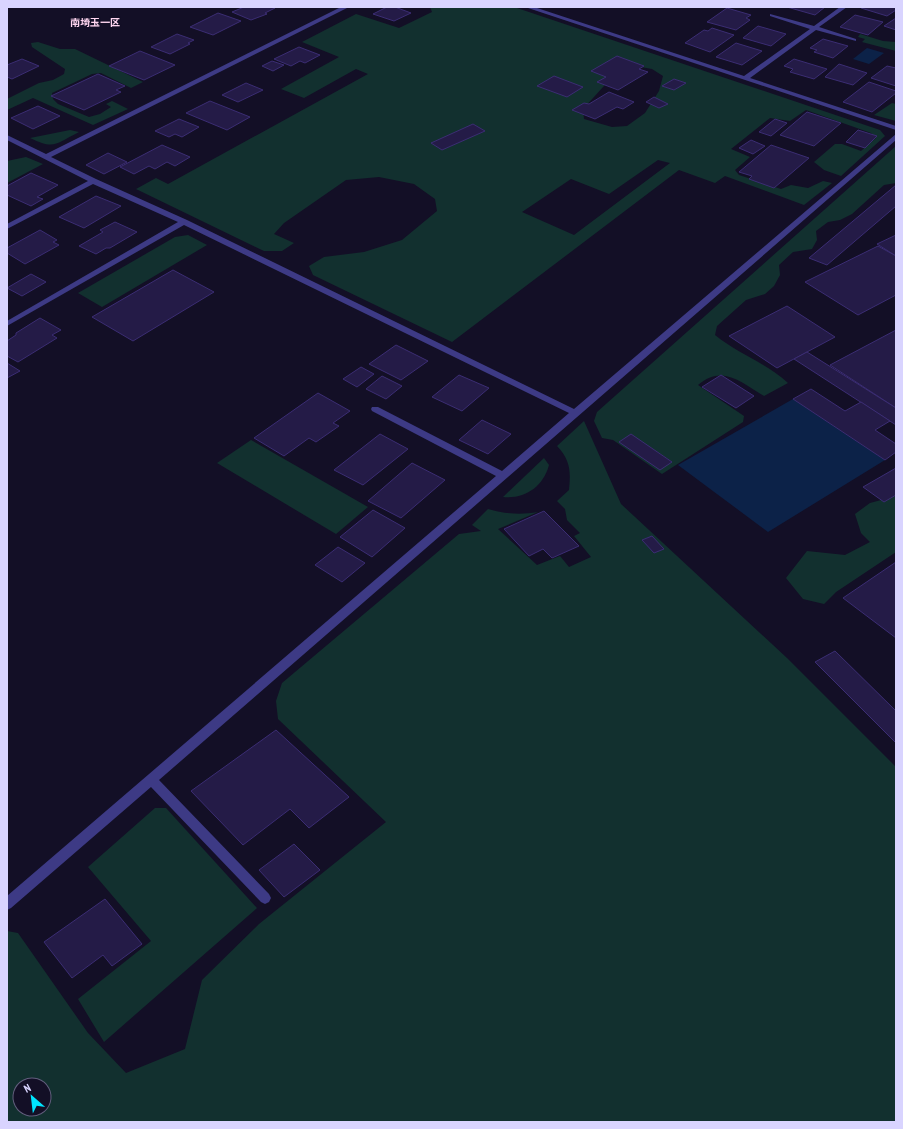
<svg xmlns="http://www.w3.org/2000/svg" width="903" height="1129" font-family="'PT Sans Narrow','Noto Sans JP',sans-serif">
<rect width="100%" height="100%" fill="#130f26"/>
<g fill="#12302f" fill-rule="evenodd">
<path d="M430,7h84l366,123 5,6 -44,40 -17,-6 -10,-8 21,-18h7l19,7 15,-13 -5,-5 -65,-23 -16,11 -20,-3 -39,31 19,8 -15,13 4,5 42,14 10,-4 17,3 15,-7 9,2 -28,22 -79,-29 -10,7 -36,-13 -227,172 -139,-67 -4,-9 15,-9 40,-5 38,-12 35,-29 -2,-12 -21,-15 -35,-7 -33,3 -62,43 -10,11 20,9 -12,8h-18l-128,-62 20,-11 12,6 200,-110 -12,-5 -52,29 -23,-9 58,-32 -37,-15 54,-28 43,14 33,-16zM624,64l28,5 11,7 -4,15 -14,22 -18,13 -15,1 -28,-8 -1,-10zM658,160l12,3 -96,72 -52,-23 49,-33 38,15z"/>
<path d="M860,34l23,7 13,1v9l-34,-9 3,-3 -7,-2z"/>
<path d="M38,42l22,7h15l68,33 -12,6 -30,-15 -9,1 -40,19 1,6 5,5 31,13 11,-3 11,-7 -5,-3 6,-3 16,8 -35,16 -60,-27 -26,12v-11l32,-16 14,-3 11,-6 1,-5 -33,-22 -1,-4z"/>
<path d="M892,103l4,1v17l-22,-6z"/>
<path d="M70,130l9,2c-24,12 -24,18 -49,6z"/>
<path d="M896,146v37l-12,2 -32,29 -12,6 -12,2 -12,9 1,9 -5,9 -19,3 -14,13 1,10 -6,11 -9,8 -19,6 -29,26 -2,9c23,19 52,28 73,48l-24,13c-23,-14 -42,-32 -66,-11l46,31 -1,6 -81,52 -49,-34 -11,-2 -8,-17 3,-9zM631,435l40,26v1l-52,-20z"/>
<path d="M26,157l17,7 -36,19v-22z"/>
<path d="M188,235l19,10 -105,62 -24,-14 97,-56z"/>
<path d="M584,421l37,83 166,154 109,109v355h-889v-191l11,2 70,100 38,40 59,-24 17,-69 57,-56 127,-102 -108,-103 -2,-18 6,-18 177,-149 22,-3 -9,-6 16,-16c17,5 33,6 50,3l-40,17 39,36 23,-9 9,11 22,-10 -17,-21 6,-3 -13,-13 -2,-11 -8,-8 12,-11c2,-20 1,-30 -12,-44zM20,1085h24v24h-24z"/>
<path d="M251,440l117,67 -32,27 -119,-71z"/>
<path d="M544,458l5,7c-6,22 -24,34 -46,32z"/>
<path d="M896,496v56l-60,40 -12,12 -21,-5 -17,-21 21,-27 38,4 25,-13 -9,-9 -6,-19 15,-11z"/>
<path d="M155,808h11l91,100 -153,134 -26,-43 73,-58 -63,-74z"/>
</g>
<g fill="#0c2248">
<path d="M867,48l17,5 -15,11 -16,-5z"/>
<path d="M793,399l92,61 -117,72 -90,-67z"/>
</g>
<g fill="#241b47" stroke="#3b2d73">
<path d="M244,7h28l3,1 -10,5 2,1 -16,6 -19,-8z"/>
<path d="M387,7h8l16,6 -17,8 -21,-7z"/>
<path d="M787,7h38l-10,8z"/>
<path d="M862,7h34v3l-9,6 -26,-8z"/>
<path d="M727,8l24,7 -5,3 4,2 -14,10 -29,-8z"/>
<path d="M218,13l23,8 -28,14 -23,-8z"/>
<path d="M855,15l28,7 -15,13 -28,-8z"/>
<path d="M896,18v12l-12,-4z"/>
<path d="M758,26l28,8 -15,12 -28,-8z"/>
<path d="M712,28l22,7 -24,17 -25,-9 19,-13 4,1z"/>
<path d="M177,34l17,6 -6,3 2,1 -20,10 -19,-7z"/>
<path d="M823,39l25,7 -15,12 -19,-6 3,-2 -7,-2z"/>
<path d="M736,43l26,8 -20,14 -26,-8z"/>
<path d="M299,47l21,8 -15,8 -5,-2 -9,5 -17,-7z"/>
<path d="M140,51l35,14 -31,15 -35,-14z"/>
<path d="M617,56l27,10 -5,3 9,3 -30,18 -21,-8 9,-5 -15,-6z"/>
<path d="M22,59l17,7 -27,13 -5,-2v-12z"/>
<path d="M794,59l33,10 -13,10 -24,-7 3,-3 -9,-3z"/>
<path d="M272,61l12,4 -11,6 -11,-5z"/>
<path d="M839,64l28,9 -14,12 -28,-8z"/>
<path d="M887,66l9,2v18l-25,-8z"/>
<path d="M98,74l27,12 -9,4 5,2 -37,18 -33,-14z"/>
<path d="M554,76l29,11 -16,10 -30,-11z"/>
<path d="M674,79l12,4 -12,7 -12,-4z"/>
<path d="M869,82l27,9v2l-24,19 -29,-10z"/>
<path d="M246,83l17,7 -25,12 -16,-7z"/>
<path d="M609,92l25,10 -11,7 -6,-2 -22,12 -23,-9 12,-7 5,1z"/>
<path d="M654,97l14,7 -9,4 -13,-6z"/>
<path d="M210,101l40,16 -23,13 -41,-17z"/>
<path d="M38,106l22,10 -27,13 -22,-11z"/>
<path d="M807,112l34,11 -27,23 -34,-11z"/>
<path d="M179,119l20,8 -17,10 -7,-3 -6,3 -14,-6z"/>
<path d="M775,119l12,4 -16,13 -12,-4z"/>
<path d="M473,124l12,7 -43,19 -11,-7z"/>
<path d="M858,130l19,6 -12,12 -19,-6z"/>
<path d="M751,140l14,6 -12,8 -14,-6z"/>
<path d="M162,145l28,12 -15,9 -8,-4 -12,7 -6,-3 -15,8 -14,-7z"/>
<path d="M771,145l38,13 -35,30 -25,-9 3,-3 -13,-4z"/>
<path d="M108,153l19,9 -23,12 -18,-9z"/>
<path d="M31,173l27,12 -21,12 6,2 -12,7 -24,-11v-9z"/>
<path d="M896,185v21l-69,59 -18,-7z"/>
<path d="M96,196l25,10 -37,22 -25,-11z"/>
<path d="M115,222l22,10 -27,16h-4l-10,6 -17,-8 24,-14 -3,-2z"/>
<path d="M40,230l17,10 -4,2 6,3 -34,19 -18,-11v-5z"/>
<path d="M896,235v21l-19,-12z"/>
<path d="M878,246l18,10v39l-38,20 -53,-33z"/>
<path d="M173,270l41,22 -81,49 -41,-24z"/>
<path d="M31,274l15,8 -24,14 -15,-8z"/>
<path d="M787,306l48,31 -58,31 -48,-32z"/>
<path d="M40,318l21,12 -9,5 5,3 -39,24 -11,-6v-15l9,-6v-2z"/>
<path d="M896,330v78l-66,-43z"/>
<path d="M396,345l32,16 -27,19 -32,-16z"/>
<path d="M807,352l89,56v17l-102,-66z"/>
<path d="M7,363l13,8 -13,7z"/>
<path d="M361,367l13,7 -17,13 -14,-8z"/>
<path d="M459,375l30,13 -27,23 -30,-14z"/>
<path d="M721,375l33,21 -18,12 -34,-21z"/>
<path d="M382,376l20,10 -16,13 -20,-10z"/>
<path d="M811,389l34,22 16,-9 29,19 -15,9 21,14v8l-11,8 -92,-61z"/>
<path d="M318,393l32,18 -17,12 6,3 -23,16 -7,-4 -25,18 -30,-18z"/>
<path d="M482,420l29,14 -23,20 -29,-14z"/>
<path d="M380,434l28,15 -45,36 -29,-15z"/>
<path d="M631,434l41,28 -12,8 -41,-28z"/>
<path d="M412,463l33,17 -44,38 -33,-17z"/>
<path d="M896,468v27l-12,7 -21,-15z"/>
<path d="M373,510l32,18 -33,29 -32,-20z"/>
<path d="M544,511l35,35 -27,12 -9,-9 -14,7 -25,-27z"/>
<path d="M652,536l12,13 -10,4 -12,-13z"/>
<path d="M338,547l27,16 -23,19 -27,-17z"/>
<path d="M896,562v76l-53,-40z"/>
<path d="M835,651l61,60v32l-81,-81z"/>
<path d="M276,730l73,67 -40,31 -19,-19 -47,36 -52,-54z"/>
<path d="M294,844l26,26 -36,27 -25,-27z"/>
<path d="M105,899l37,45 -30,22 -9,-11 -31,23 -28,-36z"/>
</g>
<g fill="none" stroke-linecap="round" stroke-linejoin="round">
<g fill="#3d3a85" fill-rule="evenodd">
<path d="M341,7h8l-298,150 45,22 91,41 387,189 322,-275v6l-737,640 110,114 2,4 -2,4 -4,2 -4,-2 -110,-115 -140,121 -4,2v-14l489,-420 -124,-65 -1,-2 1,-2h6l124,64 67,-58 -385,-188 -177,101v-5l171,-99 -85,-38 -86,45v-5l81,-43 -81,-41v-5l39,19z"/>
<path d="M525,7h9l210,69 66,-47 -40,-13v-2l44,12 26,-19h7l-28,20 37,12v2l-40,-11 -66,48 146,48v4z"/>
</g>
</g>
<g text-anchor="middle" dominant-baseline="central" stroke-width="3" stroke-linejoin="round" paint-order="stroke">
<g font-size="10" font-weight="bold" fill="#ffd6f0" stroke="#130f26">
<text x="95" y="22">南埼玉一区</text>
</g>
</g>
<rect width="903" height="1129" fill="none" stroke="#d9d4ff" stroke-width="16"/>
<g transform="translate(32 1097) rotate(332)"><circle r="19" fill="#130f26" stroke="#625e7d"/>
<path d="M0-3L7 15L0 10L-7 15Z" fill="#00e5ff"/>
<text y="-6" font-size="11" font-weight="bold" text-anchor="middle" fill="#d9d4ff">N</text>
</g>
</svg>
